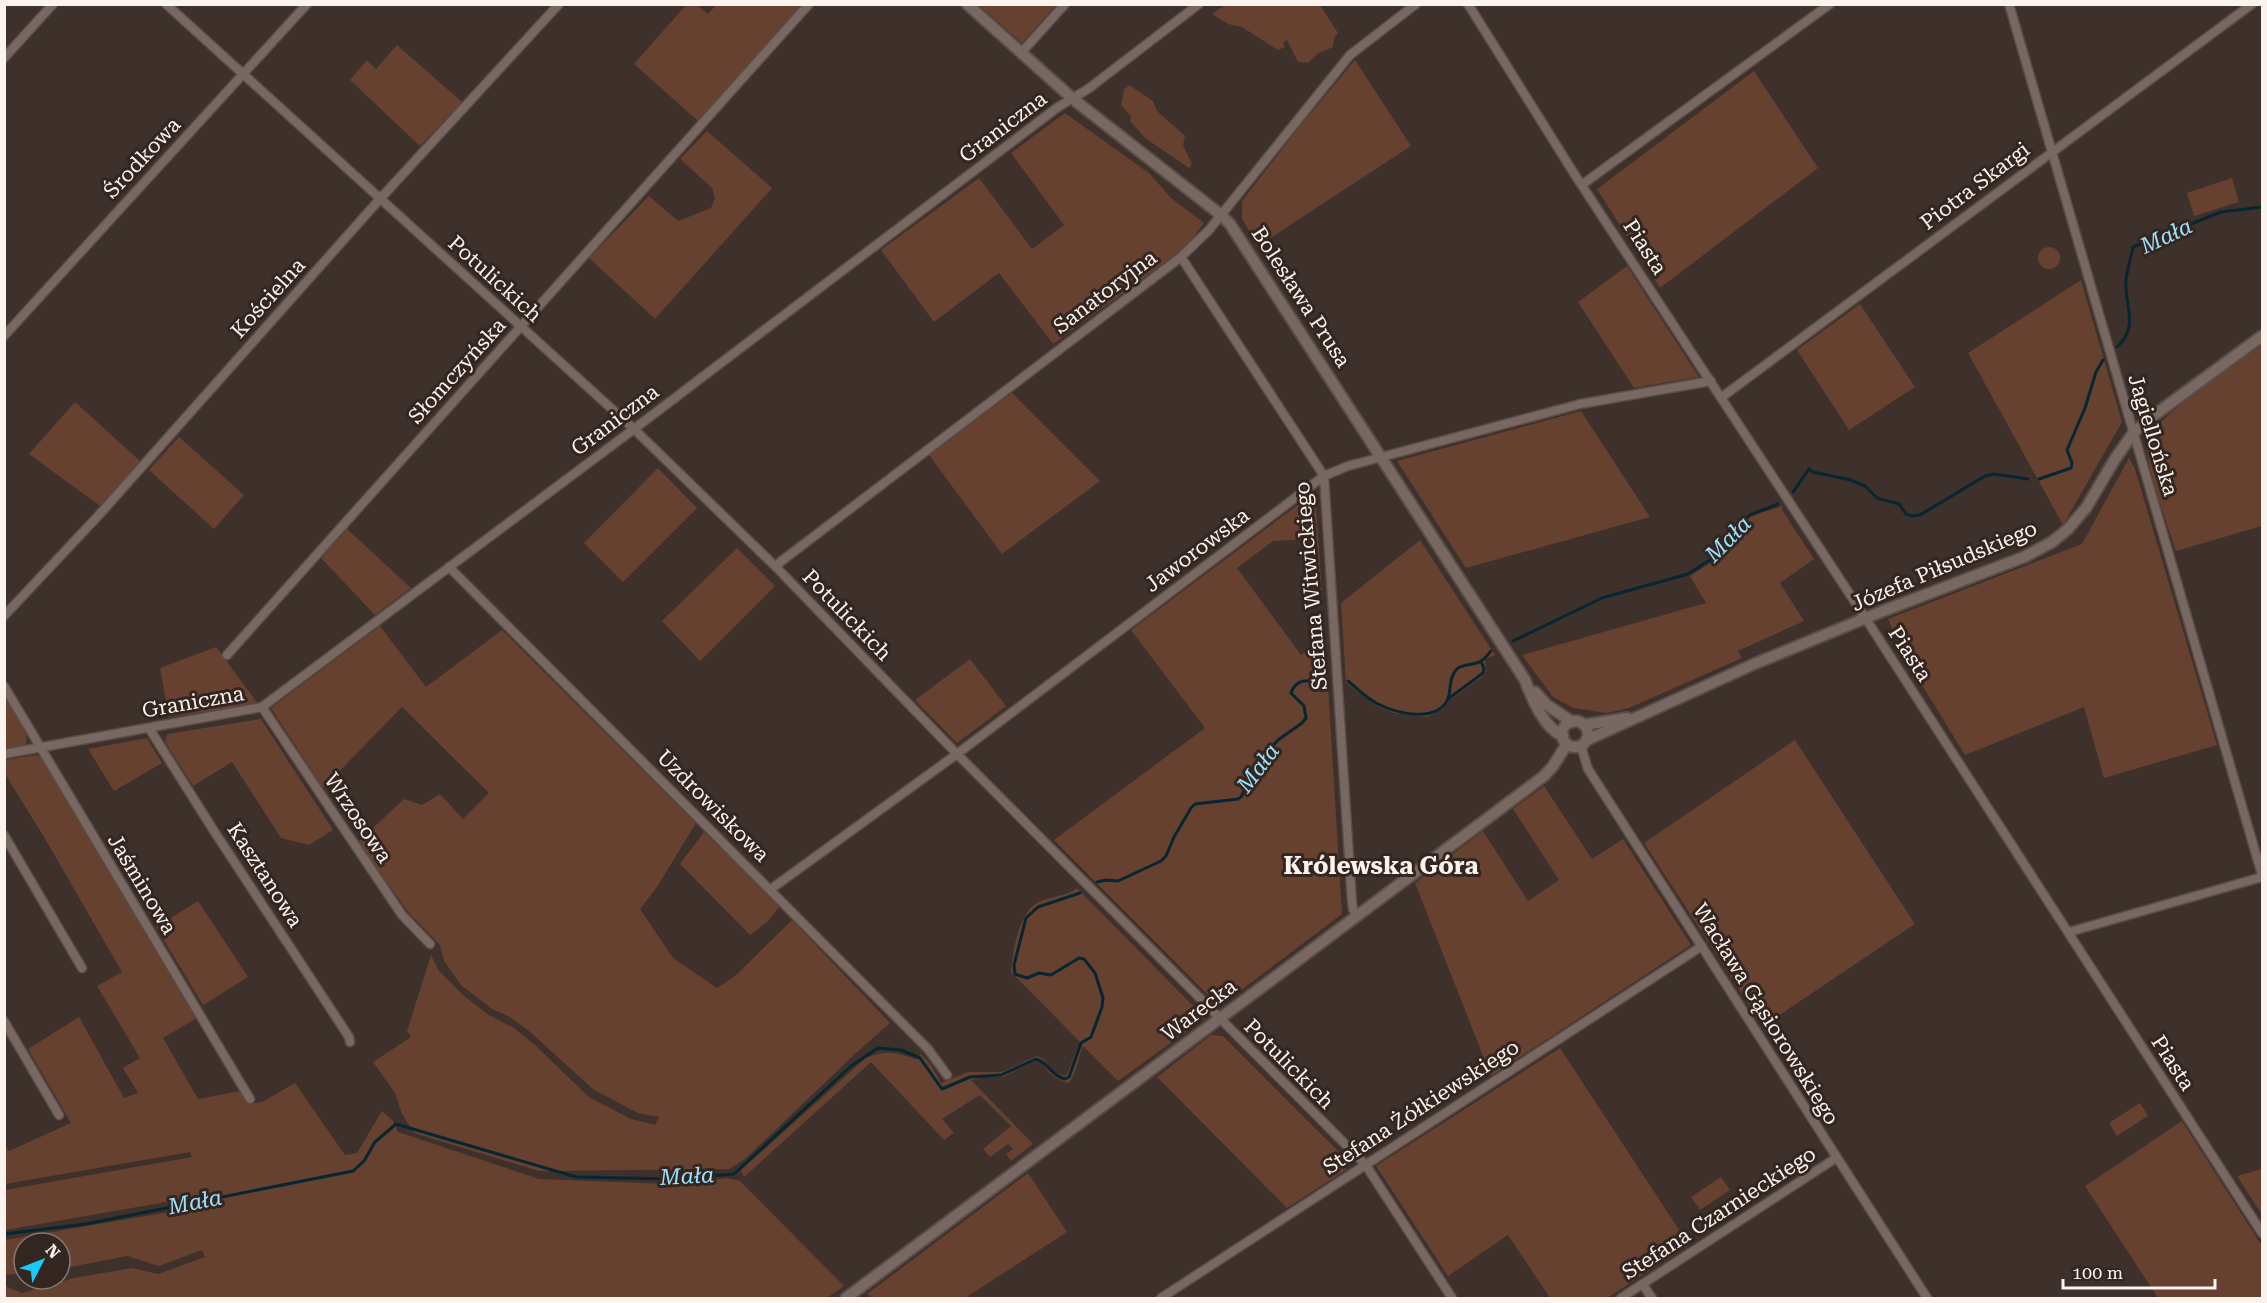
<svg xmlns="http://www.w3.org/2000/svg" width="2267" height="1303" font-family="'Roboto Serif',serif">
<rect width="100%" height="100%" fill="#3e302a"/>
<g fill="#664130">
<path d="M686,5h11l11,9 8,-9h86l-104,116 -64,-57z"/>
<path d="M979,5h77l-34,38z"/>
<path d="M1225,5h95l18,28 -4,5 -1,9 -16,7 -9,9 -10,-1 -11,-22 -4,3 2,4 -7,3 -36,-23 -14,-3 -16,-10z"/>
<path d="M397,45l65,57 -42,44 -70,-66 17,-20 9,9z"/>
<path d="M1355,60l56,86 -153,100 -16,-27v-18l57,-74z"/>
<path d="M1754,71l64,97 -158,120 -63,-99z"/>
<path d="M1129,85l24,16 4,10 28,25 -2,9 9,19 -3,4 -44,-30 -15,-17 1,-5 -10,-11 3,-15z"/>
<path d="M1065,113l84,60 22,25 33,25 -19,25 -132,96 -54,-71 -65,49 -53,-72 98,-72 53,71 32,-24 -53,-72z"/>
<path d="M707,131l65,57 -117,131 -66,-61 60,-62 29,25 33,-13 4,-10 -3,-10 -32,-29z"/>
<path d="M2232,178l7,24 -45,14 -7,-23z"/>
<circle cx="2049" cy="258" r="11"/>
<path d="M1627,266l72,111 -65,11 -56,-86z"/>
<path d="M2081,280l41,142 -59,103 -95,-172z"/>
<path d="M1860,304l55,83 -66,43 -52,-80z"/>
<path d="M2262,345v181l-86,25c-7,-21 -32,-90 -29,-108 4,-24 93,-82 115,-98z"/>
<path d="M1012,393l88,88 -98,73 -73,-99z"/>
<path d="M75,402l65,59 -40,45 -71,-52z"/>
<path d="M1581,411l69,106 -184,51 -69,-107z"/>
<path d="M179,437l65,58 -30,34 -65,-59z"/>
<path d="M2129,458l6,11 82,276 -113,33 -20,-71 -119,48 -59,-96 -18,-40 194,-75z"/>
<path d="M658,468l39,40 -74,74 -39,-39z"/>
<path d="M1315,492l7,102 -11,3 -3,-58 -35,2 -36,27 64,87 24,-19 17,278 -121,91 -7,-4 -160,-161 151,-112 -74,-98z"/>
<path d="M1782,505v5l32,49 -34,24 24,38 -66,30 4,7 -113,50 -22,5 -34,-5 -20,-11 -31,-42 184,-52 -16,-27 28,-18 4,-12 29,-30 29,-9z"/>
<path d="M347,529l64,59 -36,27 -54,-57z"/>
<path d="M1420,540l75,115 -10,4 1,12 -4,6 -32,23 -8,10 -15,7 -33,-4 -17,-7 -31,-23 -5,-80z"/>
<path d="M737,548l38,38 -75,75 -38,-40z"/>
<path d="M380,626l46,61 76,-57 194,193 -39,64 -17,22 33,49 44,30 18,-12 57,-56 98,103 -34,30 -111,106 -16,10 -190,2 -125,-38 -12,-19 -7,-21 -22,-31 38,-25 -4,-6 24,-76 8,16 25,25 25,19 25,13 22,18 53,51 42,22 24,6 4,-8 -21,-4 -44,-23 -65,-59 -21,-15 -16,-7 -31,-24 -17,-24 -4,-16 -32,-33 -50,-70 46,-43 18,6 18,-11 23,25 26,-26 -87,-86 -79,81 -52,-80z"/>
<path d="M216,647l40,54 -4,4 -83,12 -9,-49z"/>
<path d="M970,659l36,47 -49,37 -42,-43z"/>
<path d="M5,695l22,38 -1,12 -21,4z"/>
<path d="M261,719l72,111 -24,15 -28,-7 -49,-76 -39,24 -28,-44 2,-8z"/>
<path d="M147,738l15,25 -48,28 -26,-42z"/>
<path d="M1795,740l120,184 -152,102 -119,-183z"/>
<path d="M36,755l6,2 155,261 -34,20 35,61 42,-8 8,13 14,-2 33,-19 50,72 12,-2 25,-42 11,10 5,11 141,47 129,5 59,-6 13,3 104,105 -17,12h-822v-12l17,7 52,-15 58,-10 26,6 47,-17 -3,-7 -43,16 -32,-10 -67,13v-26h-36v30l-19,2v-35l205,-35 -3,-10 -202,35v-40l187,-33 -2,-5 -185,32 -1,-40 5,7 62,-28 -43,-74 51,-32 45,81 14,-5 -15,-25 17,-10 -43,-72 25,-14 -78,-135 -39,-63v-14z"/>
<path d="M1544,786l48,73 31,-20 68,106 -200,131 -76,-193 68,-52 45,70 31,-21 -46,-71z"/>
<path d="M704,832l76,74 -13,16 -17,13 -70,-71z"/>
<path d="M1077,888l128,130 -87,63 -35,-35c-5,11 -6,27 -14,37 -13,-3 -21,-10 -28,-21l-4,-2 -34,17h-20l-12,3 62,64 -22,17 -5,-7 7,-5 -5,-5 -18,13 -7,-8 28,-23 -31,-31 -38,24 12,14 -10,7 -73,-78 -127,115 -3,-7 125,-112c19,-8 29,-6 49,1l6,-5 10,11 10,18 27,-11h34l35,-16c13,5 9,15 29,20l14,-34 -69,-70c1,-18 8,-60 26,-69 12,-7 29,-6 40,-15z"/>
<path d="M198,901l50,76 -45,28 -47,-78z"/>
<path d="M1211,1035l12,1 124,124 -1,10 -59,38 -130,-131z"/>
<path d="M1560,1048l129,197 -82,53h-57l-42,-63 -60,41 -72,-110z"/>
<path d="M2140,1103l8,13 -31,20 -8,-13z"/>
<path d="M2182,1121l80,125v52h-104l-73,-112z"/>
<path d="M2262,1169v46l-25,-39z"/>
<path d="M1028,1173l39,59 -102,66h-93l-5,-4z"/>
<path d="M1721,1177l9,13 -30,20 -9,-13z"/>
</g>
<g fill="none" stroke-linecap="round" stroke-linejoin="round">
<g stroke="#062631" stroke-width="3">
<path d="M2117,347c23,-21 7,-41 9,-67 1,-11 5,-22 7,-33l88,-35 41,-5"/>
<path d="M2039,479l32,-11 1,-5 -5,-13 18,-42 11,-36 7,-12"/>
<path d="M1793,492l16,-23 4,3 38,8 14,6 12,12 22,6 7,10 6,2 8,-1 65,-39 9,-2 34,5"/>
<path d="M1513,641l89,-43 86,-24 28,-18 5,-13 29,-28 28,-11"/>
<path d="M1348,681c9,7 19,18 30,23 18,9 56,19 69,-3 5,-10 1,-22 9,-31 5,-7 18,-4 25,-9 4,-2 7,-7 10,-10"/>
<path d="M1448,699l35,-26 1,-4 -3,-8"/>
<path d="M1097,882l9,-2 12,1 43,-20 5,-5 8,-19 17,-29 4,-4 43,-5 3,-2 17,-34 20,-23 24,-17 4,-5 -2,-12 -13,-13c6,-17 20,-12 34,-11"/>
<path d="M4,1234l82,-10 267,-53 11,-10 11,-19 21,-18 180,53 98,2 60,-5 117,-108 27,-18 23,2 19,8 22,31 28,-12 31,-2 35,-16c12,3 15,17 29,20l4,-2 12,-34 10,-6 11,-30 1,-9 -8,-25 -11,-14 -5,-1 -28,17 -12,-2 -12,5 -12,-4 -1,-9 12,-47 12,-11 42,-14"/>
</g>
<defs>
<g id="minor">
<path d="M166,4l468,425 141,137 182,188 408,410 87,134"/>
<path d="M1468,4l107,171 291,444 396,614"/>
<path d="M2009,4l253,871"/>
<path d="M1021,53l44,-49"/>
<path d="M4,58l49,-54"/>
<path d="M1583,184l247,-180"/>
<path d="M1181,257l143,219 28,426 1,7 4,7"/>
<path d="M4,336l303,-332"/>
<path d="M1722,397l530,-393"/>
<path d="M775,566l406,-309 28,-27 141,-175 66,-51"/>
<path d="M449,567l479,482 19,26"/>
<path d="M4,616l95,-101 280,-315 180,-196"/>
<path d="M227,655l582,-651"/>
<path d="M4,686l246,413"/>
<path d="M262,707l140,208 28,29"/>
<path d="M149,728l65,103 135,206 1,5"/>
<path d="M1581,746l7,23 339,529"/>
<path d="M4,754l258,-47 372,-278 424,-322 30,-18 111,-85"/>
<path d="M4,835l78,133"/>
<path d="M771,889l186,-135 367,-278 24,-10 232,-62 131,-23"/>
<path d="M2069,932l193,-55"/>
<path d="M4,1021l55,94"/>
<path d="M1643,1285l9,13"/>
<path d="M1161,1298l541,-352"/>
<path d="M1621,1298l215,-140"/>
</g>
<g id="tertiary">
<path d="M967,4l106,95 148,116 9,9 295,456c7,19 19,48 38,56"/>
<path d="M1535,692l12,13 25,17"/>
<circle cx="1575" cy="734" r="13"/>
<path d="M1584,725l43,-7"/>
<path d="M1587,740l167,-76 129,-53 141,-54 28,-15 16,-13 18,-21 29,-49 19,-27 19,-16 109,-80"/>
<path d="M846,1298l698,-522 9,-10 14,-22"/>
</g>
</defs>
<use href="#minor" stroke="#584d47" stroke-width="11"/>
<use href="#tertiary" stroke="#584d47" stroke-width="14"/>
<use href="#minor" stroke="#786861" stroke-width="8"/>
<use href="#tertiary" stroke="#786861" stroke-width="10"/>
</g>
<g text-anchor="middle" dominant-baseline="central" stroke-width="6" stroke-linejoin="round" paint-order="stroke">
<g font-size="21" fill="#fcf3ef" stroke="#332620">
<text transform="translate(1003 127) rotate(-37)">Graniczna</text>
<text transform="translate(142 158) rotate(-47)">Środkowa</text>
<text transform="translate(1975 186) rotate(-37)">Piotra Skargi</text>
<text transform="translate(1645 247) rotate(57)">Piasta</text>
<text transform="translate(495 279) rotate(42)">Potulickich</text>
<text transform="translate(1105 292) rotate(-37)">Sanatoryjna</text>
<text transform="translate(1301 297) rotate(57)">Bolesława Prusa</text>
<text transform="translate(268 298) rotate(-48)">Kościelna</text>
<text transform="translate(457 371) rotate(-48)">Słomczyńska</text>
<text transform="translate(615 420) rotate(-37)">Graniczna</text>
<text transform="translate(2153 435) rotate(73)">Jagiellońska</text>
<text transform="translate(1197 550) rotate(-37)">Jaworowska</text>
<text transform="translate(1944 566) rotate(-23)">Józefa Piłsudskiego</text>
<text transform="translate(1311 586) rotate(-95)">Stefana Witwickiego</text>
<text transform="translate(847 615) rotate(46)">Potulickich</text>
<text transform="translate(1910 654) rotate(57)">Piasta</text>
<text transform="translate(193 702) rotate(-10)">Graniczna</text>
<text transform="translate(713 806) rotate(45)">Uzdrowiskowa</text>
<text transform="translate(358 818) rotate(56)">Wrzosowa</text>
<text transform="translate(265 875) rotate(57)">Kasztanowa</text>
<text transform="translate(142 884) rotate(59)">Jaśminowa</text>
<text transform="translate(1199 1010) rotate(-37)">Warecka</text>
<text transform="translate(1766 1014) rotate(58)">Wacława Gąsiorowskiego</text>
<text transform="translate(2173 1063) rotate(57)">Piasta</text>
<text transform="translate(1289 1064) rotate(45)">Potulickich</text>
<text transform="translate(1421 1107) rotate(-33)">Stefana Żółkiewskiego</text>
<text transform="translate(1719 1213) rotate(-33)">Stefana Czarnieckiego</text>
</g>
<g font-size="22" font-style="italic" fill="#9ce2fd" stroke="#332620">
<text transform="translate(2166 236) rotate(-25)">Mała</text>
<text transform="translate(1728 539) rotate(-45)">Mała</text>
<text transform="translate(1258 768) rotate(-53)">Mała</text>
<text transform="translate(687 1176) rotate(-3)">Mała</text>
<text transform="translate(195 1202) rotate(-11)">Mała</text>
</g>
<g font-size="24" font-weight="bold" fill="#fcf3ef" stroke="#332620">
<text x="1381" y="866">Królewska Góra</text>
</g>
</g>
<rect width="2267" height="1303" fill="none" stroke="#fcf3ef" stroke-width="12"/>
<g transform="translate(42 1261) rotate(48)"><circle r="28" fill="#332620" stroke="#837873" stroke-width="1.5"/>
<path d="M0-4.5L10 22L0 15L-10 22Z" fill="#19cafc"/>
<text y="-9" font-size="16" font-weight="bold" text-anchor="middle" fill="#fcf3ef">N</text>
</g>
<path d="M2063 1279v9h152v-9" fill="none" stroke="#fcf3ef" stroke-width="3"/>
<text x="2072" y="1279" font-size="18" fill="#fcf3ef" stroke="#332620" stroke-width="4.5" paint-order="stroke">100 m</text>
</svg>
